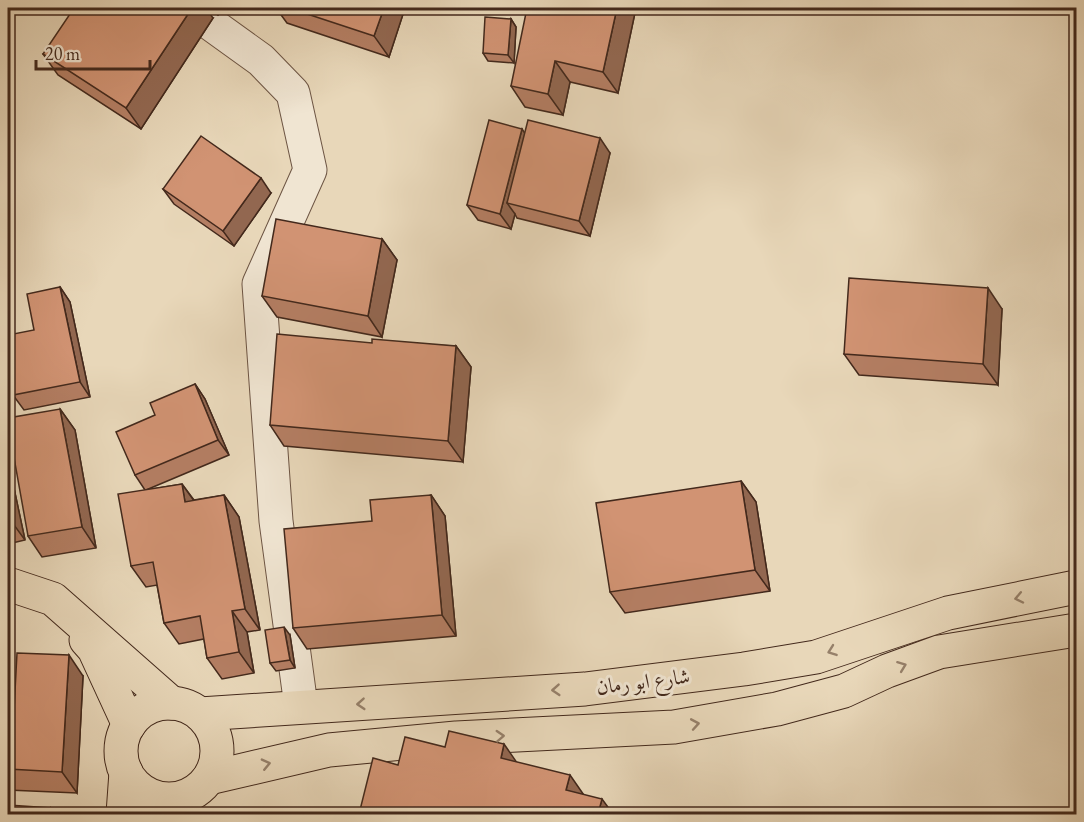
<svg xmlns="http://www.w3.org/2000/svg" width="1084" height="822" font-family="'EB Garamond',Amiri,serif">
<rect width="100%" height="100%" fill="#e8d7b9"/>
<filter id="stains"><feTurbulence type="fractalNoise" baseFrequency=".00333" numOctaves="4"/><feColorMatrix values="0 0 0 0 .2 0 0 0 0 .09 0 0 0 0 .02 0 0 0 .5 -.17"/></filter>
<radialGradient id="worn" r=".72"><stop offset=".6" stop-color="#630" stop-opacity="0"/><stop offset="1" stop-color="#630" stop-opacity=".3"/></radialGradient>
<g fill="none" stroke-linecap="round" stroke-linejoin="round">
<defs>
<path id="minor" d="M193,11l68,49 32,33 17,77 -51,114 17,237 25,185"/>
<g id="major">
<path d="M8,584l45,15 118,104"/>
<path d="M86,640l8,9 35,76"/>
<circle cx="169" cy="751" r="48"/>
<path d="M200,714l385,-25 159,-20 72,-12 132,-44 128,-26"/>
<path d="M209,778l120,-28 127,-12 218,-11 103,-18 67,-18 43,-20 52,-19 137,-22"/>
<path d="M123,814l3,-42"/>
</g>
</defs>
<use href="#minor" stroke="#6c5443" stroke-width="35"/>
<use href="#major" stroke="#43291c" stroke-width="35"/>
<use href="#minor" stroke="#f0e5d2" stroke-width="33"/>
<use href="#major" stroke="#e8d7b9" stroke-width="33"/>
</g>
<g fill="#b47e63" stroke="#43291c" stroke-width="1.5">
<path d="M206,8h17l-5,7z"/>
<path d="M276,8h129l-16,49 -102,-34z"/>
<path d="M470,8h14l-4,6z"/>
<path d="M636,8l-18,85 -48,-11 -7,33 -38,-8 -14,-21z"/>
<path d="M213,18l-72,111 -83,-54 -15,-21z"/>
<path d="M511,19l5,8 -2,36 -26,-2 -5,-8z"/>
<path d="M522,129l2,4 86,20 -20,83 -73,-18 -2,-4 -4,15 -33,-9 -11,-15z"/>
<path d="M163,189l108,4 -37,53 -60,-42z"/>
<path d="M382,239l15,21 -15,77 -105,-20 -15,-21z"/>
<path d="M60,287l10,15 20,95 -66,13 -11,-15 21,-65z"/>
<path d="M1002,309l-4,76 -139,-10 -15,-21z"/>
<path d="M372,343l84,3 15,21 -8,95 -179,-16 -14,-21z"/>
<path d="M195,384l10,15 24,56 -83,35 36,-6 12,16 30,-5 15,22 21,113 -13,2 7,41 -32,6 -15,-21 -3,-19 -25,5 -15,-21 -7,-38 -11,2 -15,-21 14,-76 -10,-15z"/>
<path d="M60,409l15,21 21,118 -54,9 -14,-21z"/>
<path d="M8,460l17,80 -17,4z"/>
<path d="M741,481l15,21 14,89 -145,22 -15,-21z"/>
<path d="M431,495l14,21 11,120 -149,13 -14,-21 79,-107z"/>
<path d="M290,635l5,33 -19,3 -6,-8z"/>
<path d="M83,676l-6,117 -69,-3v-81l6,1z"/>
</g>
<g fill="#926750" stroke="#43291c" stroke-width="1.5">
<path d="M192,8h14l7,10 -72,111 -15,-21z"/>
<path d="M213,8h10l-5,7z"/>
<path d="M384,8h21l-16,49 -15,-21z"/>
<path d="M476,8h8l-4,6z"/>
<path d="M617,8h19l-18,85 -15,-21z"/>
<path d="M511,19l5,8 -2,36 -6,-8z"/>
<path d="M555,61l15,21 -7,33 -15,-21z"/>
<path d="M522,129l10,15 -25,59 8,11 -4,15 -11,-15z"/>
<path d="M600,138l10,15 -20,83 -11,-15z"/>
<path d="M261,178l10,15 -37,53 -11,-15z"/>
<path d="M382,239l15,21 -15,77 -14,-21z"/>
<path d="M60,287l10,15 20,95 -10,-15z"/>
<path d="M988,288l14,21 -4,76 -15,-21z"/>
<path d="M456,346l15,21 -8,95 -15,-21z"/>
<path d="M195,384l10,15 24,56 -11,-15z"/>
<path d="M60,409l15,21 21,118 -14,-21z"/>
<path d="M8,460l17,80 -11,-15 -6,-32z"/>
<path d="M741,481l15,21 14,89 -15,-21z"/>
<path d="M182,484l15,21 -12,-3z"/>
<path d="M224,495l15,22 21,113 -15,-21z"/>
<path d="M431,495l14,21 11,120 -14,-21z"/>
<path d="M232,611l15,21 7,41 -15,-21z"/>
<path d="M8,625l4,7 -4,39z"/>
<path d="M284,627l6,8 5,33 -5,-8z"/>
<path d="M69,655l14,21 -6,117 -15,-21z"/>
<path d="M504,744l18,26 -21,-12z"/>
<path d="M570,775l18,26 -22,-11z"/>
<path d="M602,799l11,15h-15z"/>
<path d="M51,808l4,6h-5z"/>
</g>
<g fill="#d19373" stroke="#43291c" stroke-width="1.5">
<path d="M74,8h118l-66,100 -83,-54z"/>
<path d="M289,8h95l-10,28z"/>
<path d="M527,8h90l-14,64 -48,-11 -7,33 -37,-8z"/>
<path d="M485,17l26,2 -3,36 -25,-2z"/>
<path d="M489,120l33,9 -22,85 -33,-9z"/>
<path d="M528,120l72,18 -21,83 -72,-18z"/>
<path d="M201,136l60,42 -38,53 -60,-42z"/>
<path d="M276,219l106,20 -14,77 -106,-20z"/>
<path d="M849,278l139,10 -5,76 -139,-10z"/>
<path d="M60,287l20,95 -67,13 -5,-30v-30l26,-5 -7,-36z"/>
<path d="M277,334l95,9v-4l84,7 -8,95 -178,-16z"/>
<path d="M195,384l23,56 -83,35 -19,-43 39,-17 -5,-12z"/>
<path d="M60,409l22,118 -54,9 -20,-112v-6z"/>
<path d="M741,481l14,89 -145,22 -14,-89z"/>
<path d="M182,484l3,18 39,-7 21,114 -13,2 7,41 -32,6 -7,-42 -36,7 -11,-61 -22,4 -13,-72z"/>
<path d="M8,493l6,32 -6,1z"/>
<path d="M431,495l11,120 -149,13 -9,-99 88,-8 -2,-21z"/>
<path d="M284,627l6,33 -20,3 -5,-33z"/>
<path d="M17,653l52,2 -7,117 -54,-3v-60l6,1z"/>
<path d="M449,731l55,13 -3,14 69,17 -4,15 36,9 -4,15h-239l14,-56 25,7 7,-28 40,10z"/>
<path d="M8,805l43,3 -1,6h-42z"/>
</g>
<defs><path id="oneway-chevron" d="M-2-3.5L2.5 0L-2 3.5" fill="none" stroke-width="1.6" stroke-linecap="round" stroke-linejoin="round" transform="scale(1.5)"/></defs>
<g stroke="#96806a">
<use href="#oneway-chevron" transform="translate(1019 598) rotate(168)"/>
<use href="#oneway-chevron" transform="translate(832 651) rotate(160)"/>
<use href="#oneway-chevron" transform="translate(902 666) rotate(-21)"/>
<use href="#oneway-chevron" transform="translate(556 690) rotate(176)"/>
<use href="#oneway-chevron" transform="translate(361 704) rotate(176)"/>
<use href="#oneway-chevron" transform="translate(695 724) rotate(-10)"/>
<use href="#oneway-chevron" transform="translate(500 736) rotate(-3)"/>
<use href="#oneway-chevron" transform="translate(266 764) rotate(-13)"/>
</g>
<g text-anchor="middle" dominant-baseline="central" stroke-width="6" stroke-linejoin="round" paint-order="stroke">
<g font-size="21" fill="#43291c" stroke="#f0e5d2">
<text transform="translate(643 681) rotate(-7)">شارع ابو رمان</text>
</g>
</g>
<rect width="1084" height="822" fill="none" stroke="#e8d7b9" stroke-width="30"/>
<rect x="9" y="9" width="1066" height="804" fill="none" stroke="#43291c" stroke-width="3"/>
<rect x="15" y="15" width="1054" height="792" fill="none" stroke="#43291c" stroke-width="1.5"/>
<path d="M36 60v9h114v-9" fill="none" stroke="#43291c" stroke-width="3"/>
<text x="45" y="60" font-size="18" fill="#43291c" stroke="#f0e5d2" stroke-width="4.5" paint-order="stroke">20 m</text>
<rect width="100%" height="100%" filter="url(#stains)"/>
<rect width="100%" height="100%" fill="url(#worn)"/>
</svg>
